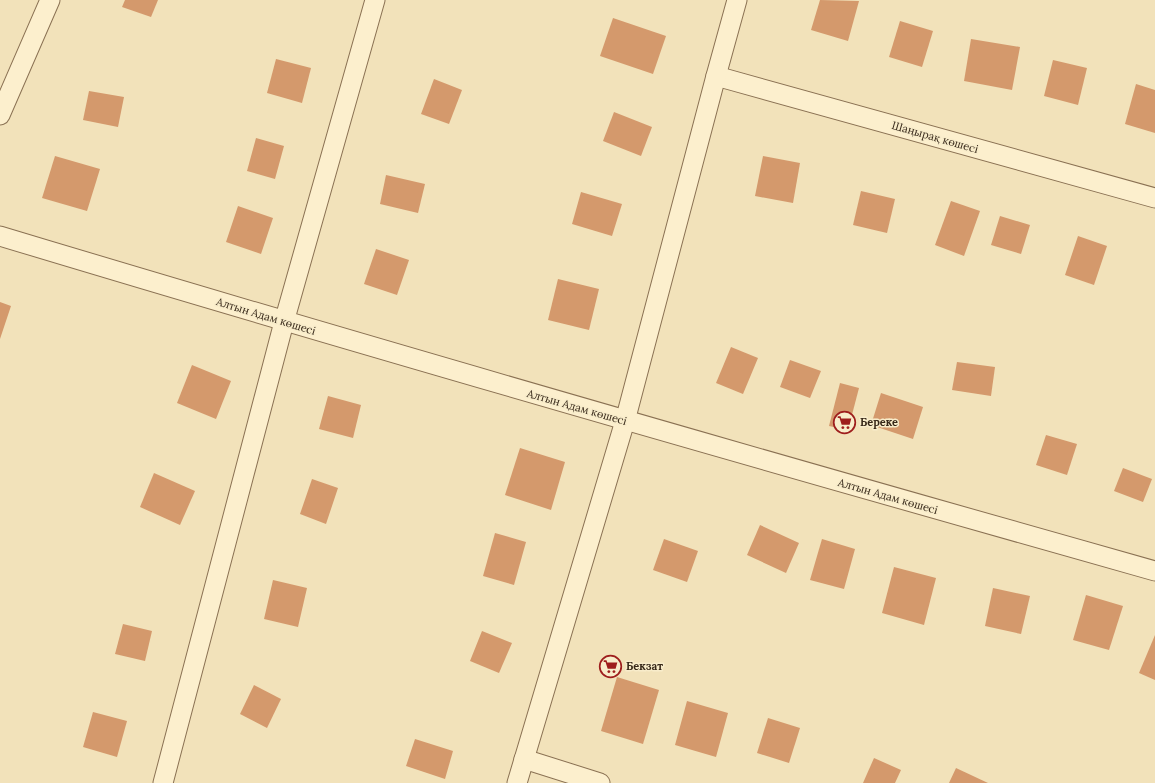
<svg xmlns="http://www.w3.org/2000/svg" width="1155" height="783" font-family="Lora,serif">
<rect width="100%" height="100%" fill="#f2e2ba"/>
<g fill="#d4996c">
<path d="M125,0h33l-7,17 -29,-10z"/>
<path d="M820,0l39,1 -11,40 -37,-11z"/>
<path d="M613,18l53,18 -13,38 -53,-18z"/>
<path d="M900,21l33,10 -11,36 -33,-10z"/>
<path d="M971,39l49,8 -8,43 -48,-9z"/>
<path d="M276,59l35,9 -9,35 -35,-10z"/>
<path d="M1053,60l34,8 -9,37 -34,-9z"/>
<path d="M434,79l28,11 -13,34 -28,-10z"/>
<path d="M1136,84l19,6v43l-30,-9z"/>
<path d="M89,91l35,6 -6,30 -35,-7z"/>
<path d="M614,112l38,15 -11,29 -38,-15z"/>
<path d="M256,138l28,8 -9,33 -28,-8z"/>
<path d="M55,156l45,13 -13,42 -45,-13z"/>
<path d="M763,156l37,7 -7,40 -38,-7z"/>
<path d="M386,175l39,9 -7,29 -38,-9z"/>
<path d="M861,191l34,8 -8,34 -34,-8z"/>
<path d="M581,192l41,12 -10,32 -40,-12z"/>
<path d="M951,201l29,10 -16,45 -29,-11z"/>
<path d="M238,206l35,12 -12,36 -35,-12z"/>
<path d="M1000,216l30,9 -9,29 -30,-9z"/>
<path d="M1078,236l29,10 -13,39 -29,-10z"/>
<path d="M376,249l33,11 -12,35 -33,-11z"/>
<path d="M558,279l41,10 -10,41 -41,-10z"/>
<path d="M0,302l11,4 -11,33z"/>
<path d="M731,347l27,11 -15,36 -27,-11z"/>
<path d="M790,360l31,11 -11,27 -30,-11z"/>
<path d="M957,362l38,5 -4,29 -39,-6z"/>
<path d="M192,365l39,16 -15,38 -39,-16z"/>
<path d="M840,383l19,5 -11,42 -19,-4z"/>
<path d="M881,393l42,14 -10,32 -42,-14z"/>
<path d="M328,396l33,9 -8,33 -34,-9z"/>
<path d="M1046,435l31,9 -10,31 -31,-10z"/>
<path d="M520,448l45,14 -14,48 -46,-15z"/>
<path d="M1123,468l29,11 -9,23 -29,-11z"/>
<path d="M154,473l41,18 -15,34 -40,-18z"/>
<path d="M312,479l26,9 -12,36 -26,-10z"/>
<path d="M760,525l39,18 -13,30 -39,-18z"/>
<path d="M495,533l31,9 -12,43 -31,-9z"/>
<path d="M664,539l34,12 -11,31 -34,-12z"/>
<path d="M822,539l33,10 -11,40 -34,-9z"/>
<path d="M894,567l42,11 -12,47 -42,-12z"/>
<path d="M273,580l34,8 -9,39 -34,-8z"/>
<path d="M993,588l37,8 -9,38 -36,-8z"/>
<path d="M1086,595l37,11 -14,44 -36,-10z"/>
<path d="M123,624l29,7 -7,30 -30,-7z"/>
<path d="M482,631l30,12 -13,30 -29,-12z"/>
<path d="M1155,635v45l-16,-7z"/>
<path d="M617,677l42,13 -16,54 -42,-13z"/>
<path d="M254,685l27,14 -14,29 -27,-14z"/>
<path d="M687,701l41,12 -12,44 -41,-12z"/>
<path d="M93,712l34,9 -10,36 -34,-10z"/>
<path d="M768,718l32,10 -11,35 -32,-10z"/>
<path d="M415,739l38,12 -8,28 -39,-13z"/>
<path d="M874,758l27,12 -6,13h-32z"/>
<path d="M956,768l32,15h-39z"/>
</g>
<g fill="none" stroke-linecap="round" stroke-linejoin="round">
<defs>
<g id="minor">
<path d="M716,76l439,122"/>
<path d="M0,115l50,-115"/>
<path d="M0,236c384,116 769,226 1155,335"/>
<path d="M524,759l76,24"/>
<path d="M163,783l121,-461 91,-322"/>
<path d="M517,783l108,-362 91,-345 21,-76"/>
</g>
</defs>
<use href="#minor" stroke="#8a7153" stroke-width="21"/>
<use href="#minor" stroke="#fcefcd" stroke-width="19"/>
</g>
<defs>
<symbol id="supermarket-ring" viewBox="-11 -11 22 22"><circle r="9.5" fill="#f8ecca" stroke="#9e1e1d" stroke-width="1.5"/><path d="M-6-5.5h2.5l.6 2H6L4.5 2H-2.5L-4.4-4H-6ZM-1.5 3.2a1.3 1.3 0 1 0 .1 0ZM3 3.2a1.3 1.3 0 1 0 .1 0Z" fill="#9e1e1d"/></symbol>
</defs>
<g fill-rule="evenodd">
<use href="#supermarket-ring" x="832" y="410" width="25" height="25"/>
<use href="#supermarket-ring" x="598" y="654" width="25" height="25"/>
</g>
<g text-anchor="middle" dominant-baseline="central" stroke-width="3" stroke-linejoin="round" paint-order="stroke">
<g font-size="11" fill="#372819" stroke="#f8ecca">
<text transform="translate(935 137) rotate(16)">Шаңырақ көшесі</text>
<text transform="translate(266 316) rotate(17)">Алтын Адам көшесі</text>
<text transform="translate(577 407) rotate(16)">Алтын Адам көшесі</text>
<text transform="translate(888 496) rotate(16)">Алтын Адам көшесі</text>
</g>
<g font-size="11" font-weight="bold" fill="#372819" stroke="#f8ecca" text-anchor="start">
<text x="860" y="422">Береке</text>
<text x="626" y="666">Бекзат</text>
</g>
</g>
</svg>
